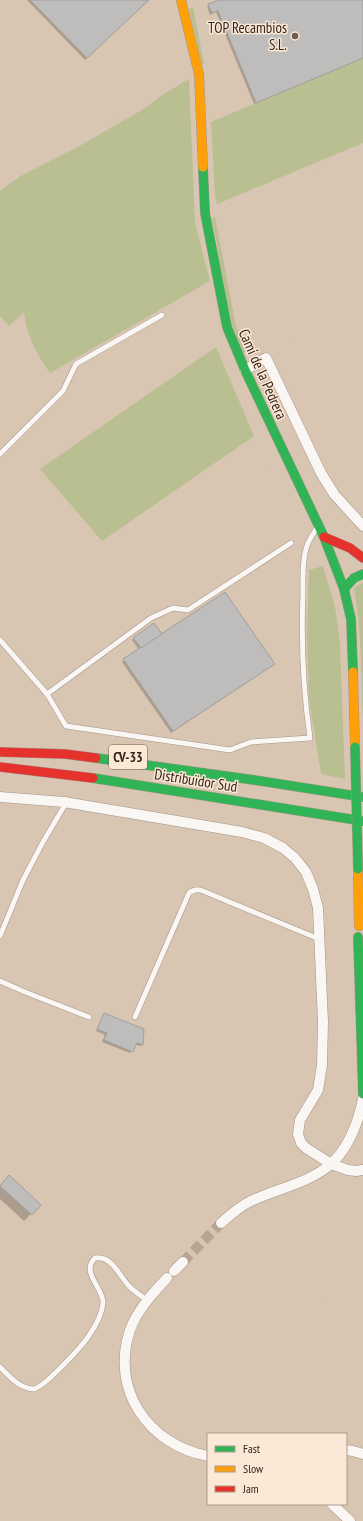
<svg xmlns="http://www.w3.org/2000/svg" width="363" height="1521" font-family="'PT Sans Narrow',sans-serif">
<rect width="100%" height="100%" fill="#d8c5b2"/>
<g fill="#babf91">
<path d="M193,7l11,57h-2l-13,-55z"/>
<path d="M363,58v85l-146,61 -2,-9 -4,-73z"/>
<path d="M189,79l6,143 15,59 -160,92c-13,-18 -24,-39 -26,-61l-15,14 -9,-10v-125l19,-14 62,-32 61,-35 20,-15z"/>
<path d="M215,217l20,105 4,15 9,16 -5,-1 -12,-31 -19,-103z"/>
<path d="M216,347l38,89 -152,105 -62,-72z"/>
<path d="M323,566l12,41 5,36 5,136 -24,-5 -12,-76 -2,-64 2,-64z"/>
<path d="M363,583v140c-2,-45 -1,-91 -9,-135z"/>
</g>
<g fill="#0003">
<path d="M27,0h121l-63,60z"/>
<path d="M221,0h142v58l-109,46 -38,-92 -6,3 -3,-8z"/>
<path d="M162,635l109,31 -100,67 -49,-71 17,-12 -7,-10 2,-2z"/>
<path d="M104,1014l38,31 -2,1 -5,-2 -5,9 -28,-11 3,-7 -9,-4z"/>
<path d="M9,1176l31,29 -16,16 -24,-22v-14z"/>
</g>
<g fill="#bfbdbb" stroke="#a09f9d">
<path d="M30,0h119l-62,58z"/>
<path d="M219,0h144v58l-107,45 -38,-92 -6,2 -4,-9z"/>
<path d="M225,592l50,72 -102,67 -50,-72z"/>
<path d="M154,623l8,11 -21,14 -8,-10z"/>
<path d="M104,1013l40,16 -1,16 -6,-2 -4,9 -29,-12 3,-7 -10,-4z"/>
<path d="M9,1175l32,30 -9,10 -32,-29z"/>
</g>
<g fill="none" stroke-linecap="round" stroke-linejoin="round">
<path stroke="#b7a593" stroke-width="10" stroke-dasharray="10 5" stroke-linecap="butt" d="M183,1262l38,-39"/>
<defs>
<g id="lane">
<path d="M0,454l63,-63 13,-27 86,-49"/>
<path d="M0,640l47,54 19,32 164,24 21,-8 59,-4c-7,-49 -9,-97 -7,-146 0,-14 -1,-30 3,-43 2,-8 6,-14 11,-21"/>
<path d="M47,694l104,-76 22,-10 15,2 103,-67"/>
<path d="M0,936l23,-56 20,-38 23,-39"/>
<path d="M0,981l25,11 64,25"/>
<path d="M135,1017l54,-124c5,-4 9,-4 14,-2l116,48"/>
<path d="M0,1367c9,9 19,21 33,22 10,0 48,-42 55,-52 7,-10 14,-22 15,-34 1,-14 -23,-31 -8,-45 18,-2 24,18 35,29 5,5 11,9 17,13"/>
</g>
<g id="street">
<path d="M245,370l21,-12 55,115 13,21 29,32"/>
<path d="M0,797l64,5 178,30 22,6 19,10 12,10 11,14 7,17 5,19 5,114 -1,43 -4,25 -18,30 -2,14 3,9 5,5 25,16 17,6 8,1 7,-1"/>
<path d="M221,1223c9,-8 19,-17 30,-22 25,-12 58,-18 80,-37 18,-17 27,-41 32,-65"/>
<path d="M174,1271l9,-9"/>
<path d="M167,1278c-14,15 -30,32 -37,52 -20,59 18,115 78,126"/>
<path d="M346,1450l7,1 10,3"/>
<path d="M332,1504l18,17"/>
</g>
<g id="fast">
<path d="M203,167l2,46 22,114 18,43 79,167 20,52 7,30 2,53"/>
<path d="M344,589l10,-11 9,-4"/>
<path d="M96,758l158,22 109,17"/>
<path d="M93,778l270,43"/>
<path d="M358,937l5,157"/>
</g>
<g id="slow">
<path d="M181,0l18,74 4,93"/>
<path d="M353,672l2,75"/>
<path d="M358,869l1,57"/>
<path d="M360,916l3,9"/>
</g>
<g id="jam">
<path d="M324,537l26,11 13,10"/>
<path d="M0,752l65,2 31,4"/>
<path d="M0,767l93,11"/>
</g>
</defs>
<use href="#lane" stroke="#a49587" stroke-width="6"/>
<use href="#street" stroke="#a49587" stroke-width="11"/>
<use href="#fast" stroke="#a49587" stroke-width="10"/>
<use href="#slow" stroke="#a49587" stroke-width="10"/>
<use href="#jam" stroke="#a49587" stroke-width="10"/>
<g stroke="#d1cbc6" stroke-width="2" stroke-dasharray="1 3" stroke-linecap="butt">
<path d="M0,189l21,-15 55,-29 70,-40 39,-28h3"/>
<path d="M217,207l146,-60"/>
<path d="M274,353l89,-37"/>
<path d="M259,426l-2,4v4l34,69 15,28"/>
<path d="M0,1117l164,152"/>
<path d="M317,1143l24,-12"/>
<path d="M329,1179c-2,29 -2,59 -1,89 0,10 -2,24 2,33 5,13 21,18 33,18"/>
<path d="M178,1281l62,55 47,46 -4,16 -15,36"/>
<path d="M286,1388l9,39 4,7"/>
<path d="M346,1492l6,17"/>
<path d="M242,1521l9,-17"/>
</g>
<use href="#lane" stroke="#f9f6f3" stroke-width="5"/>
<use href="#street" stroke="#f9f6f3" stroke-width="10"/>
<use href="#fast" stroke="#30b455" stroke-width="9"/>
<use href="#slow" stroke="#ff9f0a" stroke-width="9"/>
<use href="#jam" stroke="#e5322d" stroke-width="9"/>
<defs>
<path id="fast-bridge" d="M355,747l3,122"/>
</defs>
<use href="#fast-bridge" stroke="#a49587" stroke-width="10" stroke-linecap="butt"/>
<use href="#fast-bridge" stroke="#30b455" stroke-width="9"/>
</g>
<circle fill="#6d5d4e" stroke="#fbe8d7" stroke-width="1.5" cx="295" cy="36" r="4"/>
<g text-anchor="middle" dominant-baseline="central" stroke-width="3" stroke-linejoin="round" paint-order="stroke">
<rect fill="#fbe8d7" stroke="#6f6051" stroke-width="1" x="109" y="745" width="38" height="24" rx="3"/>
<g font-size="14" font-weight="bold" fill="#332518">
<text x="128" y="757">CV-33</text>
</g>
<g font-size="15" fill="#332518" stroke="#fbe8d7" text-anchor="end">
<text x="287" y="27">TOP Recambios<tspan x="287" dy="17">S.L.</tspan></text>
</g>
<g font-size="15" fill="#332518" stroke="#fbe8d7">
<text transform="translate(263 374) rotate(66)">Camí de la Pedrera</text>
<text transform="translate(196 780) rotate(9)">Distribuïdor Sud</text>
</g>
</g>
<rect x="207" y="1433" width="140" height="72" fill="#fbe8d7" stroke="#ab9a8b"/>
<rect x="215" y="1446" width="20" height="6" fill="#30b455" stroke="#ab9a8b"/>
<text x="243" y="1453" font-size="12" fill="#332518">Fast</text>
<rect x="215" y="1466" width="20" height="6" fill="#ff9f0a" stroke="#ab9a8b"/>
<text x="243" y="1473" font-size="12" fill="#332518">Slow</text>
<rect x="215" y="1486" width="20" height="6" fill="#e5322d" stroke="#ab9a8b"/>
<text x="243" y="1493" font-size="12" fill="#332518">Jam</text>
</svg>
